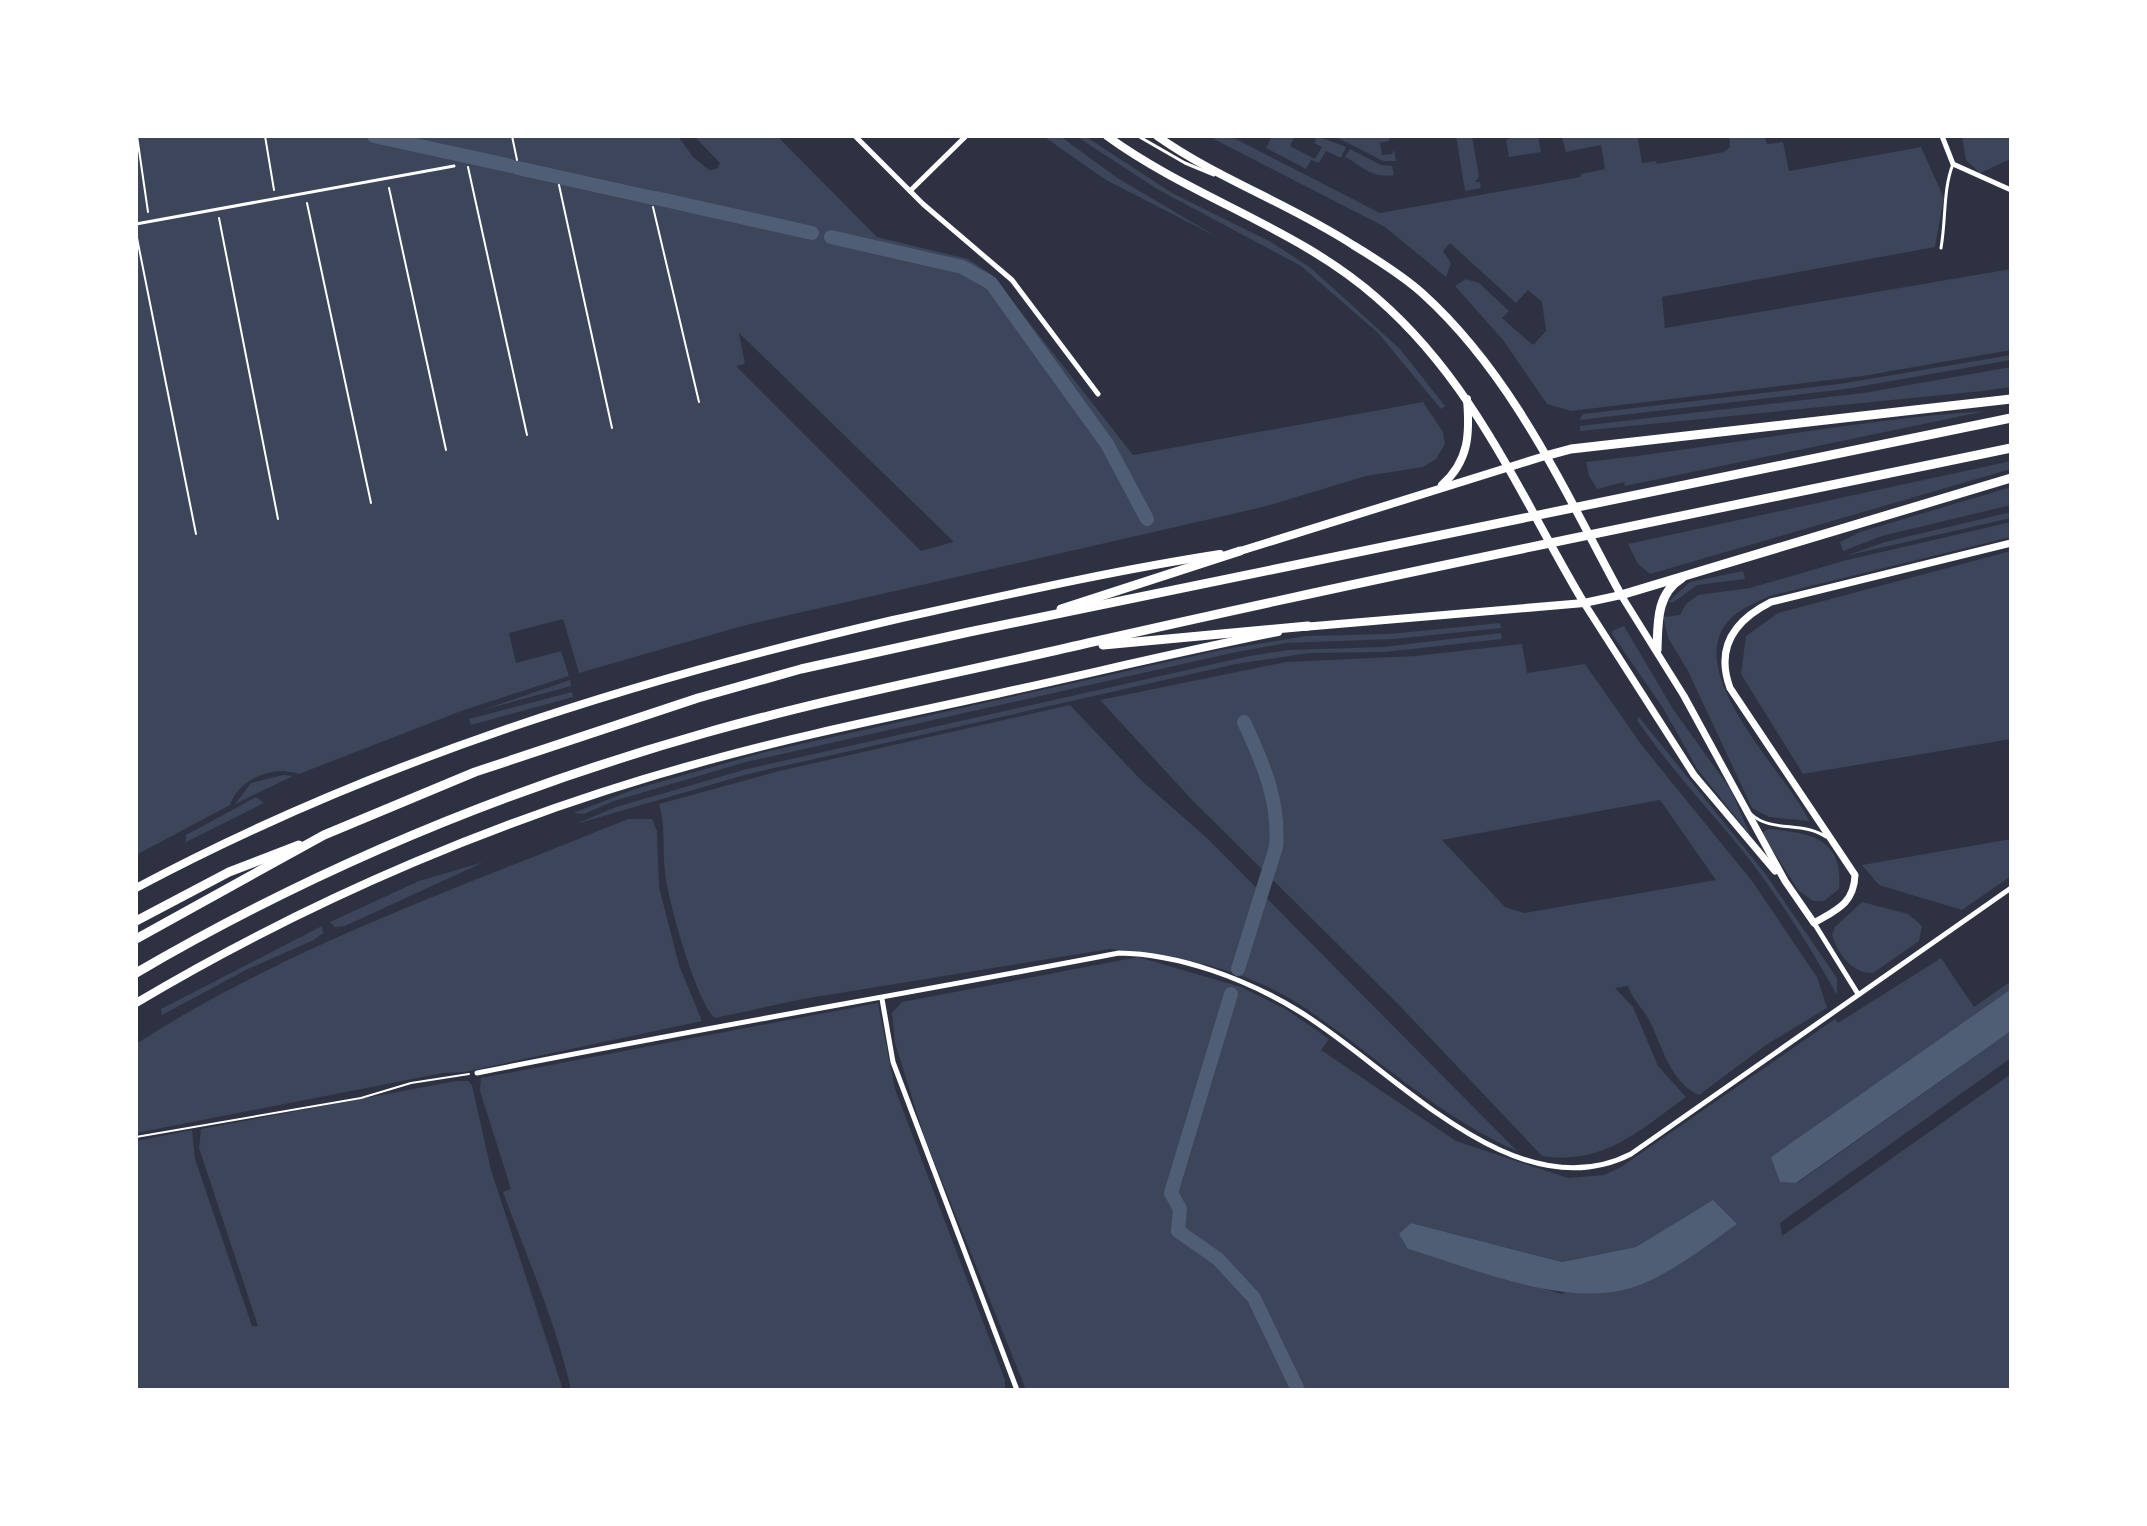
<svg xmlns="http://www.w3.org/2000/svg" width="2147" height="1526" font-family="Rubik,sans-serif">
<rect width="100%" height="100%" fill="#2d3142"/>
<g fill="#3c4559" fill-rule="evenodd">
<path d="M136,136h542l15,21 16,13 8,-1 3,-6 -26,-27h83l100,101 91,22 24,16 141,180 290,-53 20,30 2,12 -9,15 -13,8 -57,9 -103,31 -517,118 -167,48 -16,-54 -54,14 7,30 45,-12 8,25 -105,34 -165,64c-26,-9 -60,5 -69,31l-94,50zM739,333l214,208v1l-32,9 -185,-185 9,-2z"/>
<path d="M1043,136h17l56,41 101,60 -111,-57z"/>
<path d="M1076,136h9l87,57 99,49 40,26 89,81 45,57 -4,3 -63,-76 -77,-67 -144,-77z"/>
<path d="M1208,136h22l150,77 201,-36v-3l24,-5 -4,-24 -35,7 -4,-14 91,-2 -15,3 4,24 14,-2 1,3 67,-12 6,-5 -1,-11h35l3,8 16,-2 6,29 132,-24 23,51 -9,49 -273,50 3,31 346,-59v81l-148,26 -292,35 -24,-7 -44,-64 -48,-54 11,-7 13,4 30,28 -7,7 31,27 13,-14 -4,-29 -14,-12 -12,13 -66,-60 -7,8 8,12 -5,14 -61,-50z"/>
<path d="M1272,136h23l-5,10 25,13 7,-12 -8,-4 3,-7 29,11 -5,11 -15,-7 -7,12 -8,-3 -5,9 -40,-21z"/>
<path d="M1334,136l55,2v3l-9,2 2,12 10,-1 2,-4 2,11h-13z"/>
<path d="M1456,136h16l7,41 -4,5h5l1,6 -16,3z"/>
<path d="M1513,136h25l3,16 -32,5 -3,-17z"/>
<path d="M1962,136h49v23l-31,14 -14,-13z"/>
<path d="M1350,149l31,16 11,1 2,9c-23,4 -33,-10 -49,-18z"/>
<path d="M2011,355v5l-165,29 -267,31 4,-6 256,-30z"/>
<path d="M2011,367v20l-28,4 -403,40v-5l283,-33z"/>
<path d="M1986,411l-361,75 -1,-4 -27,7 -8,-13 -3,-14c134,-15 266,-42 400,-51z"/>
<path d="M2011,461v8l-361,105 -12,-10 -10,-20z"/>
<path d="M2011,487v18l-129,31 -39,15 -3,-9 20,-10z"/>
<path d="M2011,512v6l-166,38 40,-14z"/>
<path d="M2011,522v15l-241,59c-11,5 -23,10 -33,17 -67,51 50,159 72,208l-40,-4 -17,-9 -64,-137 -20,-33 -5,-21 17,-2 6,-11 12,-9 52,-7 97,-28z"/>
<path d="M2011,551v188l-208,35 -62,-100 5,-38 32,-23z"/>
<path d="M1743,571l2,8 -48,6 -23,17h-6l22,-20z"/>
<path d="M1500,623l1,5 -107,11 -108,4 -54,10 -486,109 -132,39 -30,13 -11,-1 62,-24 130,-37 456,-102 85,-14 83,-2z"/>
<path d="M1624,626l49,83 58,81 19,45 -52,-65 -35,-62 -51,-74v-3z"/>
<path d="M1501,633l1,6 -117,13 -76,1 -73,11 -488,110 -172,50 40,-17 131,-38 502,-113 40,-6 94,-3z"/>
<path d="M1522,644l5,29 58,-9 58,83 109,134 65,96 10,31 -61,37 -67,50c-30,-13 -37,-51 -51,-77 -7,-11 -16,-20 -20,-32l-13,2 18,19 25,59 28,31c-46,33 -83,69 -144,59l-145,-153 -204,-202 -93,-101 186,-38 129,-6zM1660,800l56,80 -192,33 -19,-6 -63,-67z"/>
<path d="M570,680l1,6 -89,24z"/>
<path d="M572,692l1,5 -102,28 -2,-6z"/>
<path d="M1070,705l71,75 67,59 309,312c-76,-33 -139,-93 -206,-139 -60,-42 -130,-57 -201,-63l-307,50 -88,19c-18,-14 -48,-120 -50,-146 -3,-24 1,-44 -6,-68l120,-33z"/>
<path d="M1639,717l125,155 73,106v17c-28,-50 -59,-99 -95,-145 -35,-43 -74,-84 -105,-130z"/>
<path d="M283,775l10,1 -58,28 16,-21z"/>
<path d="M256,797l8,6 -78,39v-7z"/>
<path d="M628,819h24l5,12 2,56 20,78 23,56 -238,51 -21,1 -307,60v-89c151,-98 326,-157 492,-225z"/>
<path d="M1768,829c39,4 76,7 71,60l-15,12h-11l-15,-11 -36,-57z"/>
<path d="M2011,839v37l-49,34 -83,-25 -17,-20z"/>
<path d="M484,862l-139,64 -10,1 -5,-5 89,-41z"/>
<path d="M1862,902l46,12 14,12 -3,15 -46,32c-22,0 -34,-18 -41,-38l3,-8z"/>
<path d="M322,926l1,7 -9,7 -68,30 -84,45 -1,-6z"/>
<path d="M1138,957l103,30 46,23 42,29 -8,11 135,91 112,37 36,-3 17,-8 214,-148 3,4 103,-65 33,49 37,-26v8l-240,168 26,26 214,-152v27l-231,165 2,13 229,-162v316h-985l-101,-251 -30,-96 -3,-30 10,-11zM1713,1200l-151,94 -154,-45 3,-26 151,39 74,-15z"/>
<path d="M878,1003l17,86 110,291v8l-434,2c-15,-68 -44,-132 -68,-198l8,-3 -31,-98 1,-13z"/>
<path d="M456,1081h12l4,4 19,85 72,220h-427v-249l56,-11 3,29 57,167h6l-59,-178 2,-19z"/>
</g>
<g fill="#4f5d75">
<path d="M2011,989v42l-215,152 -16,-1 -9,-25z"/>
<path d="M1713,1200l24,24c-33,23 -68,52 -106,64 -66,20 -159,-20 -223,-39l-9,-15 12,-11 151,39 74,-15z"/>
</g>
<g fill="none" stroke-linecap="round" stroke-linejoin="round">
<g stroke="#4f5d75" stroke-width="14">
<path d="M374,136l137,30"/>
<path d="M518,168l135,30"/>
<path d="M656,198l156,35"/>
<path d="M831,237l131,30 29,16 116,161 40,75"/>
<path d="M1238,969l38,-122c4,-45 -13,-84 -32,-125"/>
<path d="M1231,994l-60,199 9,16 -2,22 40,28 36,39 44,92"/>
</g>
<g stroke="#fff" stroke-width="2">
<path d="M137,136l11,76"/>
<path d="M265,136l9,54"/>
<path d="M512,136l5,24"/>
<path d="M468,167l59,268"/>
<path d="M559,185l53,243"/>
<path d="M389,188l57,262"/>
<path d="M307,203l64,300"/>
<path d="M653,207l46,195"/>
<path d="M219,218l59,301"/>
<path d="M136,233l60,301"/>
<path d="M136,1137l225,-39 50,-15 58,-9"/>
</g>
<g stroke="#fff" stroke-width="3">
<path d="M1138,136l47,27 29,12"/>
<path d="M136,224l318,-58"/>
<path d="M1941,248c5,-28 2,-59 12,-84"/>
<path d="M1751,814c20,19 52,7 75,23"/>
</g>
<g stroke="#fff" stroke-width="5">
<path d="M855,136l68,68 89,76 86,114"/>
<path d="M1942,136l11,28 58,26"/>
<path d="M910,191l56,-55"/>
<path d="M1814,923l44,71"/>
<path d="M882,999l11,63 124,328"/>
<path d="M477,1073c214,-43 428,-79 642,-120 60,1 127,26 178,57 93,55 217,204 334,144l380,-266"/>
</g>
<g stroke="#fff" stroke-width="7">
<path d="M1621,595l63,101 101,185 29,42c22,-13 40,-19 41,-48l-125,-187c-15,-41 5,-68 41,-86l240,-59"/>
<path d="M1584,603l110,172 81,96"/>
</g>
<g stroke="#fff" stroke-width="8">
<path d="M1107,136c85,62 191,92 270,162 98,85 142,196 207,305"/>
<path d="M1157,136c61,43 133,68 196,109 23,14 49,30 69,48 91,82 142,197 199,302l-37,8 -281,24"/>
<path d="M1442,485c27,-24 28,-51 25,-86"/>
<path d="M1237,552l308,-96"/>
<path d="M136,888c238,-127 495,-207 757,-268 109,-24 217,-49 327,-66"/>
<path d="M136,1003c178,-106 374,-189 574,-243 97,-27 197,-46 295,-68 91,-20 182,-42 273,-60"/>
</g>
<g stroke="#fff" stroke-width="9">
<path d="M1545,456l26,-7 440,-50"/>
<path d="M1621,595l390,-117"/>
<path d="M1061,609l179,-58"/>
<path d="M1103,645l205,-19"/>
<path d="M1657,650c1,-27 -1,-56 25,-72"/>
<path d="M136,921l93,-49 70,-27"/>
<path d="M136,939l188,-104 151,-63 223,-74 103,-29 168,-37 1042,-214"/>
<path d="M136,973c178,-104 371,-184 569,-240 126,-36 255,-60 383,-90 307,-70 615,-131 923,-195"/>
</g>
</g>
<rect width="2147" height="1526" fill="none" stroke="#ffffff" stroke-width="276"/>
</svg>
